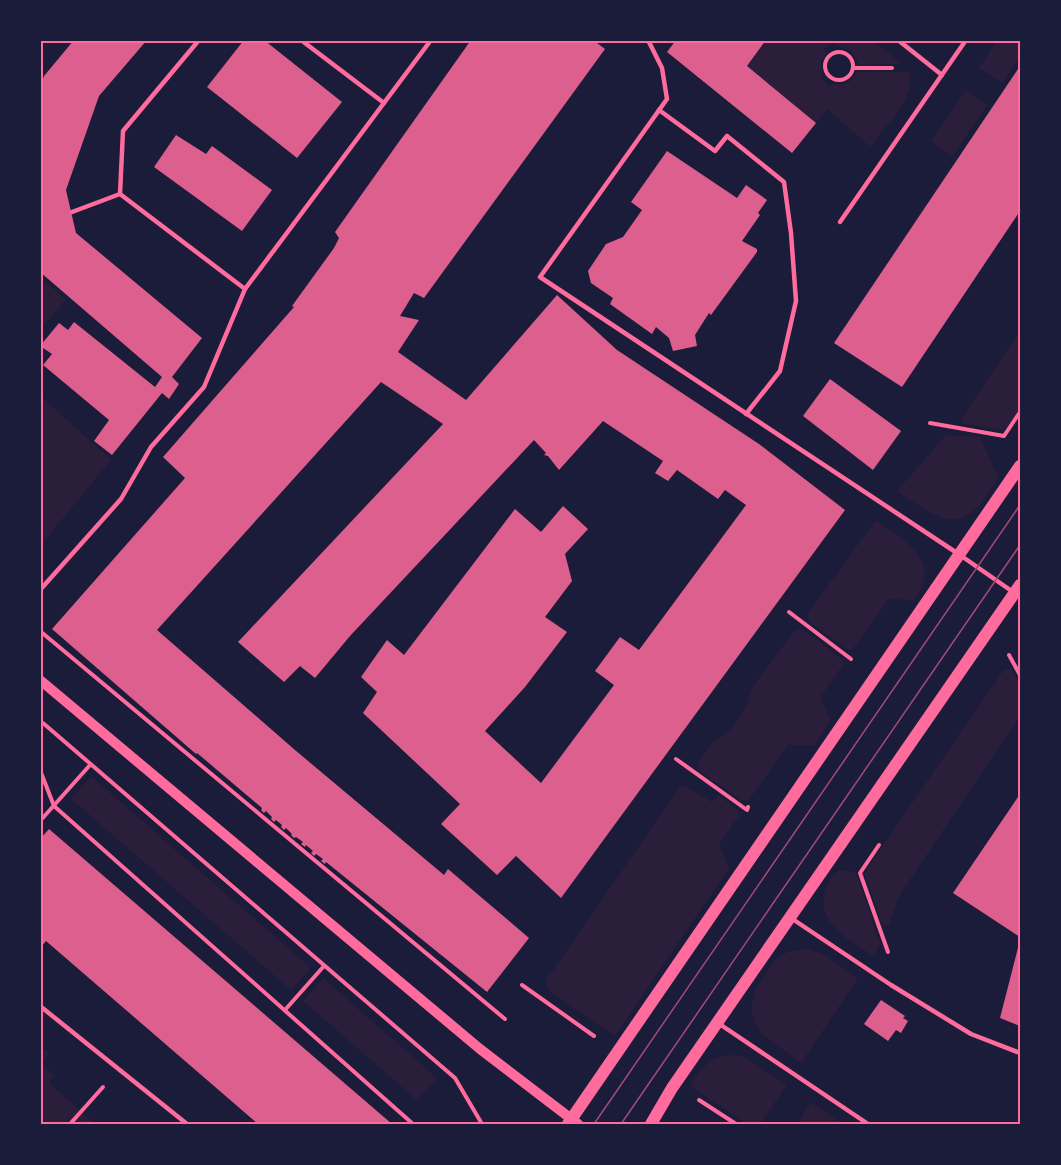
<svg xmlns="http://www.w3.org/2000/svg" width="1061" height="1165" font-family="Manrope,sans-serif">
<rect width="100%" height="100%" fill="#1b1b3a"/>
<g fill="#2a1e3b">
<path d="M997,40l23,1v15l-17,27 -24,-15z"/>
<path d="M766,41h107l30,23 -45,1c-2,-12 -9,-17 -21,-19l-1,-3 -7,1 -6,6 3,3 -5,8 2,14 -2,3 9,8 3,-3c11,4 19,-2 25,-11h52c5,27 -25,55 -40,75l-43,-38 -11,14 -69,-57z"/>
<path d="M966,90l21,15 -35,52 -21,-16z"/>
<path d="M41,277l25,23 -25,28z"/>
<path d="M1020,331v77l-12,18 -5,4 -40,-6 -2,-4 2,-4z"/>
<path d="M41,396l70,64 -70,85z"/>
<path d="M946,435l34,2 18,40c-32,60 -54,47 -101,14z"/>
<path d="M876,520c27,19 69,43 38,80l-26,-1 -35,50 -4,1 -40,-28 -2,-8z"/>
<path d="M796,629h6l41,31 -1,6 -22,32 10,20v4l-16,23h-26l-39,55 -7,1 -42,-30 -3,-7 16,-22 17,-12 15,-21 6,-20z"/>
<path d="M1011,668l9,16v32l-121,180 -10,28 -1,2 -6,-2 -17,-49 1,-5 137,-199z"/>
<path d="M91,776l220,192 -20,22 -220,-191z"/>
<path d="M685,786l27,16 6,-7 19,14 2,7 -20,28 10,24 -114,168 -63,-43 -6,-7 1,-7 133,-192z"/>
<path d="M840,870l16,2 24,72 -6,12c-24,-16 -60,-33 -48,-68 3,-7 8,-15 14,-18z"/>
<path d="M808,949l15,5 35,24 -57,85 -39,-29 -8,-12 -3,-14 5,-20 19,-28 12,-8z"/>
<path d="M323,978l114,100 -20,22 -114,-99z"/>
<path d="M40,1046l9,7 -8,11 14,12 -6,7 46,41h-54z"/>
<path d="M728,1055l15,1 44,29 -27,39h-13l-57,-38c9,-16 18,-28 38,-31z"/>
<path d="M811,1102l28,19 2,3h-44z"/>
</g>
<g fill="#dd5f8e">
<path d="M74,40h73l-48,56 -33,94 10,43 126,105 -30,39 7,7 -10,15 -7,-6 -50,62 -18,-14 15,-21 -66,-55 9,-11 -12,-8 19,-23 9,7 6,-8 81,65 7,-10 -122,-105v-185l4,-11z"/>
<path d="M244,40h20l78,62 -45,56 -90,-71z"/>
<path d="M471,40h122l12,9 -181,249 -10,-5 -14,23 19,4 -21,32 68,48 91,-105 60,55 142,94 86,66 -284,388 -45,-42 -19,19 -56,-51 19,-20 -97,-91 14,-21 -16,-15 26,-37 17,15 111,-146 26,23 22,-26 25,23 -23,25 7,27 -27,36 22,15 -42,55 -40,44 56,52 73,-98 -19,-14 25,-34 19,13 107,-145 -21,-15 -7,9 -41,-29 -9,11 -13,-8 8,-12 -60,-40 -44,49 -11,-14 -4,-1 2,-2 -12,-13 -184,196 -35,42 -15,-12 -16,16 -46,-40 205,-218 -62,-42 -224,248 138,120 149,125 4,-6 81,69 -42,54 -161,-130 -1,2 -4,-3 2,-2 -7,-5 -2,2 -3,-3 2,-2 -7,-6 -1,2 -4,-3 2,-2 -7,-5 -2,1 -3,-3 1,-1 -6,-6 -2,2 -3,-3 1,-2 -6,-5 -2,2 -3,-3 1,-2 -6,-6 -2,2 -3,-3 1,-2 -65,-55 -1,1 -144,-125 133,-151 -22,-21 131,-150 -2,-1 42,-58 5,-10 -4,-6z"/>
<path d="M676,40h90l-19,26 69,57 -24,30 -125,-101z"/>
<path d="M1020,66v145l-118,176 -68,-44z"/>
<path d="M176,135l30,19 6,-8 60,44 -30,41 -88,-64z"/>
<path d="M667,151l70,47 9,-13 21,15 -9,13 2,2 -18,26 15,8v3l-46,63 -2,-2 -14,22 2,11 -24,5 -4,-13 -13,-11 -4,7 -42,-30 3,-6 -22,-15 -3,-12 18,-27 17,-7 19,-27 -11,-8z"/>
<path d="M830,379l71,52 -28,39 -70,-54z"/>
<path d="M1020,794v143l-67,-44z"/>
<path d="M49,829l343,295h-134l-212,-183 -6,7v-109z"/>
<path d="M1020,940v86l-20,-8z"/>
<path d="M881,1000l24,16 -2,2 5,3 -7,12 -5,-3 -8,11 -24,-17z"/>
</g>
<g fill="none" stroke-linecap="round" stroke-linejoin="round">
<g stroke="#ff6b9d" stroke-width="4">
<circle cx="839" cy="66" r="14"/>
<path d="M853,68h39"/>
<path d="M930,423l74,13 16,-24"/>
<path d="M789,612l62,47"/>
<path d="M40,631l465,388"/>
<path d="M1009,655l11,20"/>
<path d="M43,723l412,355 27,46"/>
<path d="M676,759l71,51 1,-3"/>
<path d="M40,770l14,36 359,318"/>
<path d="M40,821l50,-56"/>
<path d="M879,845l-19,28 28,79"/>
<path d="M522,985l72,51"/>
<path d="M285,1010l39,-44"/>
<path d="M699,1100l37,24"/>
<path d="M70,1124l33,-37"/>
</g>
<g stroke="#ff6b9d" stroke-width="4.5">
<path d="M199,40l-76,91 -3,63 125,95"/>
<path d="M301,40l83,63"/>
<path d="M648,40l14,28 5,31 -127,178 420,278 53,37"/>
<path d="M898,40l44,35"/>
<path d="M659,110l56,41 12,-15 57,46 7,51 5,68 -16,70 -34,43"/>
<path d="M72,212l48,-18"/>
<path d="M840,222l126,-182"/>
<path d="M40,590l81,-91 30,-52 53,-60 41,-98 186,-249"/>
<path d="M791,918l100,67 80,49 49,19"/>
<path d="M40,1006l147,118"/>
<path d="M718,1023l150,101"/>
</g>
<path stroke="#ff6b9d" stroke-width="10" d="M40,680l440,369 98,75"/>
<g stroke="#ff6b9d" stroke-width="12">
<path d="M568,1124l452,-658"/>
<path d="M651,1124l21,-36 348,-503"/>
</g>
<g stroke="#a44b75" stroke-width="1.5">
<path d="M594,1124l426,-619"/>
<path d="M621,1124l399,-579"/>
</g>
</g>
<rect width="1061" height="1165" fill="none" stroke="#1b1b3a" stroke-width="84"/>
<rect x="42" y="42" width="977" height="1081" fill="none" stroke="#ff6b9d" stroke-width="2"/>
</svg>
